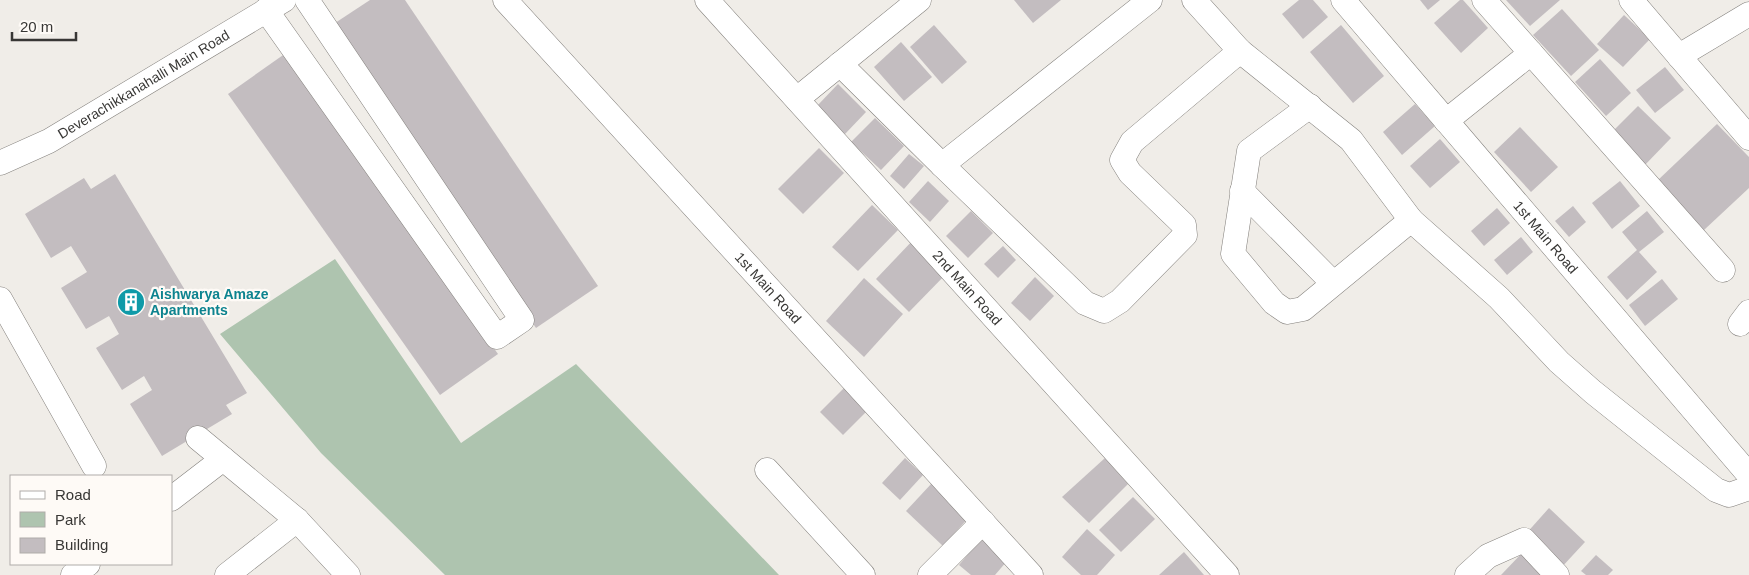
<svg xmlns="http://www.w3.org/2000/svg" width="1749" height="575" font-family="Helvetica,sans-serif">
<rect width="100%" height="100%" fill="#f0ede8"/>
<path fill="#aec4af" d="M335,259l126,184 115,-79 203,211h-334l-124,-122 -101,-119z"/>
<g fill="#c3bdc0">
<path d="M370,0h35l193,286 -62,42 -204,-303z"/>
<path d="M1014,0h47l-28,23z"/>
<path d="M1299,0h14l15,17 -25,22 -21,-25z"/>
<path d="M1420,0h20l-12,10z"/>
<path d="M1460,0h3l25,28 -27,25 -27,-30z"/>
<path d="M1506,0h54l-30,26z"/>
<path d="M1562,9l37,41 -28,26 -38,-41z"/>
<path d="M1624,15l26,24 -27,28 -26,-23z"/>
<path d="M934,25l33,37 -25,22 -32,-37z"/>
<path d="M1341,25l43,51 -31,27 -43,-51z"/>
<path d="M901,42l31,35 -28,24 -30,-34z"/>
<path d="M286,53l212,301 -58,41 -212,-301z"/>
<path d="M1600,59l31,34 -25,23 -31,-34z"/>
<path d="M1665,67l19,23 -29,23 -19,-23z"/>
<path d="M838,84l28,28 -21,22 -28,-28z"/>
<path d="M1415,104l20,22 -33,29 -19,-23z"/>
<path d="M1638,106l33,32 -28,29 -33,-33z"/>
<path d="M875,118l29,28 -23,24 -30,-28z"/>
<path d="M1717,124l32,33v31l-45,42 -47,-49z"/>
<path d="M1520,127l38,40 -27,25 -37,-40z"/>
<path d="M1440,139l20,23 -30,26 -20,-22z"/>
<path d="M819,148l25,25 -41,41 -25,-25z"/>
<path d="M909,154l15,12 -20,23 -14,-13z"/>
<path d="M115,174l132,219 -21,12 6,9 -70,42 -32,-52 22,-14 -8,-14 -22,14 -26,-42 23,-14 -10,-18 -23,13 -25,-41 26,-16 -16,-26 -20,12 -26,-44 59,-36 7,11z"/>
<path d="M928,181l21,20 -19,21 -21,-20z"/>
<path d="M1620,181l20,25 -28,23 -20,-26z"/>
<path d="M872,205l26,25 -40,41 -26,-24z"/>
<path d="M1573,206l13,16 -17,15 -14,-16z"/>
<path d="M1497,208l13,15 -26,23 -13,-15z"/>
<path d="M971,211l22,22 -25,25 -22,-22z"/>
<path d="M1647,211l17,21 -25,20 18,20 -30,28 -20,-23 30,-27 -15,-18z"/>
<path d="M1521,237l12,15 -26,23 -13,-15z"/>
<path d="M915,238l34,33 -40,41 -33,-33z"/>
<path d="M1003,246l13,14 -18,18 -14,-14z"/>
<path d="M1035,277l19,19 -24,25 -19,-18z"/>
<path d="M864,278l39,36 -39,43 -38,-36z"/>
<path d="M1662,279l16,20 -33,27 -16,-21z"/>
<path d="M845,387l23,23 -25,25 -23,-23z"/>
<path d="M905,458l18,17 -23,25 -18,-17z"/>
<path d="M1105,458l23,26 -39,39 -27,-26z"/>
<path d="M932,483l37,34 -26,29 -37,-35z"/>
<path d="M1133,497l22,22 -34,33 -22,-22z"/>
<path d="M1549,508l36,34 -25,27 -36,-33z"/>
<path d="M1087,529l28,26 -18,20h-16l-19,-18z"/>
<path d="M981,539l26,22 -12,14h-24l-12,-10z"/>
<path d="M1184,552l20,23h-45z"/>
<path d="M1523,552l24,23h-46z"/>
<path d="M1596,555l17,15 -5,5h-22l-5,-4z"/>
</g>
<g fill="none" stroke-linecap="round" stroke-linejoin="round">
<defs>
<g id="minor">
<path id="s1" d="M505,0l526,575"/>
<path id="s2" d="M707,0l520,575"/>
<path d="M1150,0l-208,165 143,138 19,8 16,-10 65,-66 -1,-10 -54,-52 -8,-13 10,-18 108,-91"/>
<path d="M1194,0l46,51 111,89 60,80 88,78 60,64 34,30 123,98 13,5 20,-7"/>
<path id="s3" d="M1343,0l406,475"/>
<path d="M1484,0l239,270"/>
<path d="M1631,0l118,138"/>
<path d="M266,10l231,327 25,-17 -215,-320"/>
<path d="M1679,56l70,-42"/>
<path d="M840,64l102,101"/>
<path d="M797,99l122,-99"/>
<path d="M1310,106l-61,45 -16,103 41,49 13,9 16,-3 108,-89"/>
<path d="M1446,121l85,-68"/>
<path id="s4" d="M0,163l49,-22 235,-141"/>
<path d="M1242,191l91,92"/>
<path d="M0,299l94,167"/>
<path d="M1740,324l9,-12"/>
<path d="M198,438l99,82 51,55"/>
<path d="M767,470l96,105"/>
<path d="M171,499l52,-40"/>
<path d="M73,575l15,-11"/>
<path d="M227,575l70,-55"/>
<path d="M930,575l53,-53"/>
<path d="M1467,575l21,-19 36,-16 33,35"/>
</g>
</defs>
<use href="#minor" stroke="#84817d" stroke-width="25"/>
<use href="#minor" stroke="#fff" stroke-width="24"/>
</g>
<defs>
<symbol id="building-disc" viewBox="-11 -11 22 22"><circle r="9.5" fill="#0f9aa8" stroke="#fefaf6"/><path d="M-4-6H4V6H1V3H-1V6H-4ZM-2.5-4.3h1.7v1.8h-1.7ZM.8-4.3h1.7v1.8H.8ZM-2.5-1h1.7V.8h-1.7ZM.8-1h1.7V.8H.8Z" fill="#fff"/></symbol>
</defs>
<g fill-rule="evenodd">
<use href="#building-disc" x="115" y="286" width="32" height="32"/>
</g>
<g text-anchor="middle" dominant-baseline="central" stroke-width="4.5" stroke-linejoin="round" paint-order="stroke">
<g font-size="14" fill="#383735" stroke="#fefaf6">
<text stroke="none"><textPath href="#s4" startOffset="164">Deverachikkanahalli Main Road</textPath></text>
<text stroke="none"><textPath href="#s3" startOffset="312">1st Main Road</textPath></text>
<text stroke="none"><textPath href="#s1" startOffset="390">1st Main Road</textPath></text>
<text stroke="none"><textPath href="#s2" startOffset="388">2nd Main Road</textPath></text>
</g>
<g font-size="14" font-weight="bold" fill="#0d838f" stroke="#fefaf6" text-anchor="start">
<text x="150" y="294">Aishwarya Amaze<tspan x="150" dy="16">Apartments</tspan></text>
</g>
</g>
<rect x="10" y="475" width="162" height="90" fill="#fefaf6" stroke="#afaca9"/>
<rect x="20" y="491" width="25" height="8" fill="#ffffff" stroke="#afaca9"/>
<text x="55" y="500" font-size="15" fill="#383735">Road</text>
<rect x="20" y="512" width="25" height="15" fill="#aec4af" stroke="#afaca9"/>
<text x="55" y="525" font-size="15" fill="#383735">Park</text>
<rect x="20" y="538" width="25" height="15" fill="#c3bdc0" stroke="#afaca9"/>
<text x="55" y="550" font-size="15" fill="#383735">Building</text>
<path d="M12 32v8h64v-8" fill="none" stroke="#383735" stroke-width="2.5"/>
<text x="20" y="32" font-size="15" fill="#383735" stroke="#fefaf6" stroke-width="4" paint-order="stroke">20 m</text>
</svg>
